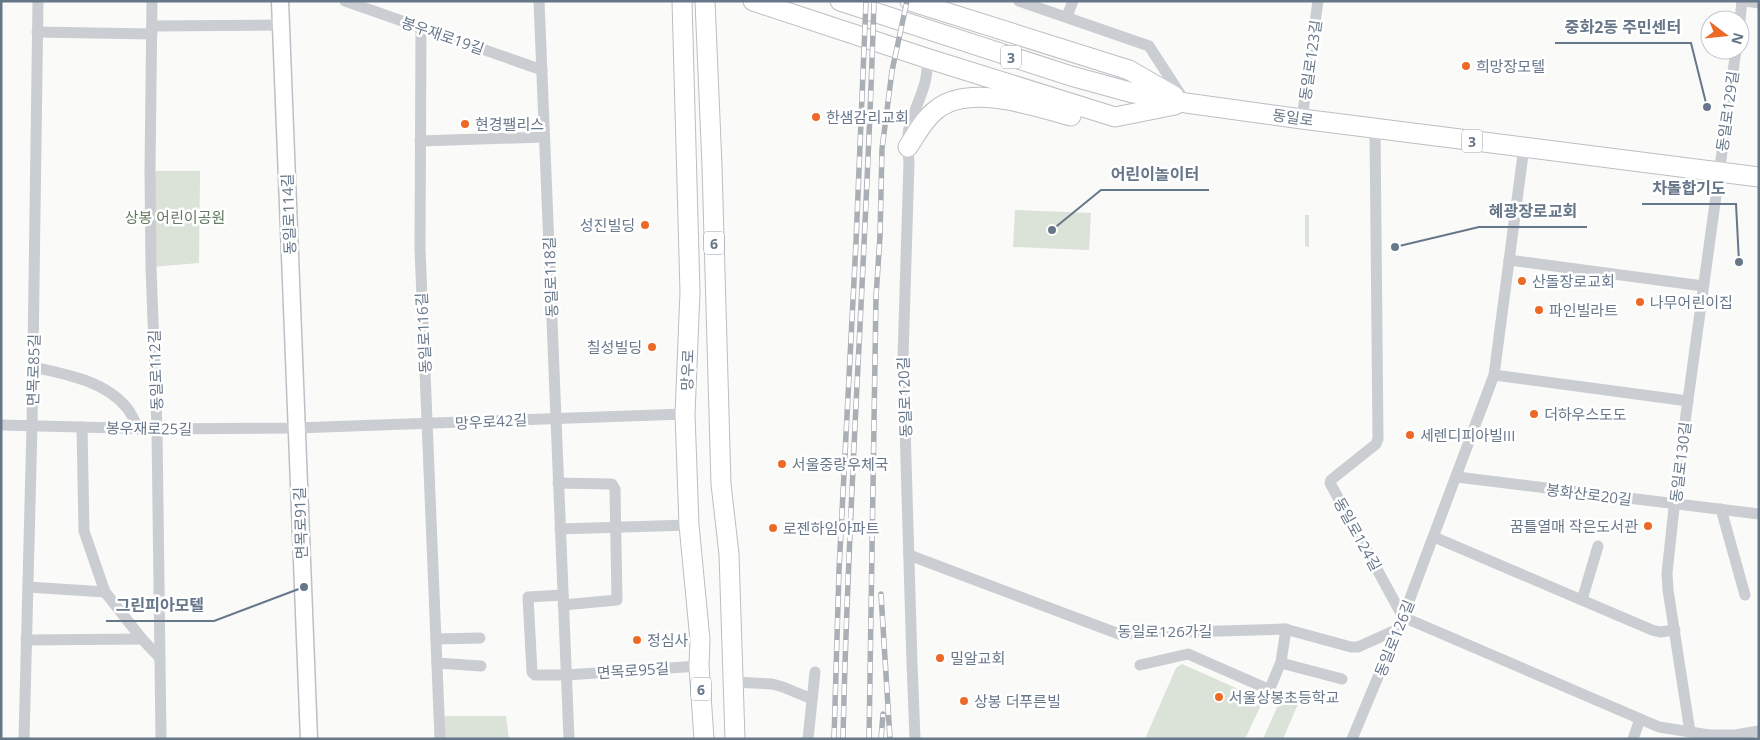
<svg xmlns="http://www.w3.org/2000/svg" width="1760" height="740" font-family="'Open Sans','Noto Sans KR',sans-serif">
<rect width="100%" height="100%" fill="#fafaf8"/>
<g fill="#dbe2d8">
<path d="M150,171h50l-1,92 -48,4z"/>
<path d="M1015,210l76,3 -2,37 -76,-3z"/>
<path d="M1305,215h4v32l-4,-1z"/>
<path d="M1182,664l74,33 4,10 -15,32h-100l31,-71z"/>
<path d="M1282,696l16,8 -15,35h-20z"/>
<path d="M446,716h60l3,23h-65v-22z"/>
</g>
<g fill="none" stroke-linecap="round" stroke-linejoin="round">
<defs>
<path id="secondary" d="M280,1l29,738"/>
<g id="primary">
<path d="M682,1l8,291 -5,122 4,111 11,115 -1,26 5,73"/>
<path d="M705,1l7,165 9,318 8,70 6,185"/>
<path d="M753,1l173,57 189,59 60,-12"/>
<path d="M840,1l231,75 62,17 53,10 116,16 457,58"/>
<path d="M910,1l219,69 45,26"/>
<path d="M908,147c8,-12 16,-28 28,-37 33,-27 98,-4 135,6"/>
</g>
</defs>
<use href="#secondary" stroke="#bcc0c6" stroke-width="19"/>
<use href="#primary" stroke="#bbbec3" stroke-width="21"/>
<g stroke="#cacdd1" stroke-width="11">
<path d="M152,1l-2,170 1,96 6,162 4,310"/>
<path d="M345,1l197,69"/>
<path d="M539,1l30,738"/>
<path d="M1019,1l130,45 33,51"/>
<path d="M1746,1l13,2"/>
<path d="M1067,16l6,-15"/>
<path d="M1740,20l2,-19"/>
<path d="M152,26l129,-1"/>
<path d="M421,28l-1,221 20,490"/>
<path d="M37,32l115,2"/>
<path d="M1302,119l16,-118"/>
<path d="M1375,128l3,311 -2,5 -45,36 -1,3 73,134 256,110 50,8 3,4"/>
<path d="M420,141l124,-4"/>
<path d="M1509,260l194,26"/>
<path d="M33,367c33,7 72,14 94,41 5,6 8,14 11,21"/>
<path d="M1494,375l194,26"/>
<path d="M1,425l156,4 139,-1 389,-14"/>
<path d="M82,427l2,104 21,61 37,47 18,19"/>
<path d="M1457,477l302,37"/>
<path d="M558,483l51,1h3l3,5 2,111 -54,5"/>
<path d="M1721,509l24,86"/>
<path d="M560,529l129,-4"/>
<path d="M1434,537l218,93 8,2 15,-2"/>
<path d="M909,555l210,79 166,-5 66,18h7l40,-18"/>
<path d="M28,587l77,5"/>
<path d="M563,595l-35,2 4,75 3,3h31l133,-9"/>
<path d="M1582,600l16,-54"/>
<path d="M436,639l44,-1"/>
<path d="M26,640l116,-1"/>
<path d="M437,663l44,3"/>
<path d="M1281,663l61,16"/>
<path d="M1140,665l48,-11 80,35 3,-3 10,-24 5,-33"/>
<path d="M733,682l39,2 11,3 29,12"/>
<path d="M1690,732l-22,-142 -1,-17 10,-93 59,-430"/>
<path d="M1709,735h26l24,-4"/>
<path d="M24,739l8,-313 6,-425"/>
<path d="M808,739l7,-67"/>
<path d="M915,739l-3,-76 -9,-305 6,-195c-1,-12 -3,-26 1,-38 6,-22 21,-44 16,-67"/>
<path d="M1352,739l51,-122 91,-242 30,-228"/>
<path d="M1633,739l7,-20"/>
</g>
<use href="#secondary" stroke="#fff" stroke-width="16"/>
<use href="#primary" stroke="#fff" stroke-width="19"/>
<defs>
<g id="rail">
<path d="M881,594l9,145"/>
<path d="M834,739l5,-169 17,-328 10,-241"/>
<path d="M843,739c5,-246 24,-492 31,-738"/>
<path d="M869,739l7,-442 4,-61 2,-87 10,-78 15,-70"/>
<path d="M881,739l2,-25"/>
</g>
</defs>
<use href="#rail" stroke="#aaafb6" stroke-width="5.5"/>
<use href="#rail" stroke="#fff" stroke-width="4" stroke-dasharray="11" stroke-linecap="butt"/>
</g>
<g fill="#ec6a26" stroke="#fff" stroke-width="2">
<circle cx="1466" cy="66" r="5"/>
<circle cx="816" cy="117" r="5"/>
<circle cx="465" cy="124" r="5"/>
<circle cx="645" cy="225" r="5"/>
<circle cx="1522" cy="281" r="5"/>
<circle cx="1640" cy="302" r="5"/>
<circle cx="1539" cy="310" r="5"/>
<circle cx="652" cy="347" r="5"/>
<circle cx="1534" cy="414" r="5"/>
<circle cx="1410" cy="435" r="5"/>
<circle cx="782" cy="464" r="5"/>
<circle cx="1648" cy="526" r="5"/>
<circle cx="773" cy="528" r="5"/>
<circle cx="637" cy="640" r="5"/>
<circle cx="940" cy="658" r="5"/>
<circle cx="1219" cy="697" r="5"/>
<circle cx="964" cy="701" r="5"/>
</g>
<g text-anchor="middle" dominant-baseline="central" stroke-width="5" stroke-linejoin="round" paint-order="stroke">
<g fill="#fff" stroke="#95a0ad" stroke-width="1">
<rect x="1001" y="45.5" width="20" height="23" rx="4"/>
<rect x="1462" y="129.5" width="20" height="23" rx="4"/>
<rect x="704" y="231.5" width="20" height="23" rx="4"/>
<rect x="691" y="677.5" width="20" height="23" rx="4"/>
</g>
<g font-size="14" font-weight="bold" fill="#67778a">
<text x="1011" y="57">3</text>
<text x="1472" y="141">3</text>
<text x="714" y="243">6</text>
<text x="701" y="689">6</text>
</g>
<g font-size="15" fill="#67778a" stroke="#fff">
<text transform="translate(443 35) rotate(19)">봉우재로19길</text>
<text transform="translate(1310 60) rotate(-82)">동일로123길</text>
<text transform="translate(1727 111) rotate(-82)">동일로129길</text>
<text transform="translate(1293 117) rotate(8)">동일로</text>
<text transform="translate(288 214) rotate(-92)">동일로114길</text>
<text transform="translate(550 277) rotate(-92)">동일로118길</text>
<text transform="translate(423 333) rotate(-93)">동일로116길</text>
<text transform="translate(33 370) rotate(-89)">면목로85길</text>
<text transform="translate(155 370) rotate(-92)">동일로112길</text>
<text transform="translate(687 370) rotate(-88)">망우로</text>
<text transform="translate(904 397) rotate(-92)">동일로120길</text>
<text transform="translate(491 421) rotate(-3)">망우로42길</text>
<text transform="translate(149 428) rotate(1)">봉우재로25길</text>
<text transform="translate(1680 462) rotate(-83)">동일로130길</text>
<text transform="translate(1589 494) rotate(7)">봉화산로20길</text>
<text transform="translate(300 523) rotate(-92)">면목로91길</text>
<text transform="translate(1358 534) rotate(61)">동일로124길</text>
<text x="1165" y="631">동일로126가길</text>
<text transform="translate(1394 638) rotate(-68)">동일로126길</text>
<text transform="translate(633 670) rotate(-4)">면목로95길</text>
</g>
<g font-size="15" fill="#67778a" stroke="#fff" text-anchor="start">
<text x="1476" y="66">희망장모텔</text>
<text x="826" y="117">한샘감리교회</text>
<text x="475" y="124">현경팰리스</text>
<text x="635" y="225" text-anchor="end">성진빌딩</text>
<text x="1532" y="281">산돌장로교회</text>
<text x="1650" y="302">나무어린이집</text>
<text x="1549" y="310">파인빌라트</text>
<text x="642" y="347" text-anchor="end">칠성빌딩</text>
<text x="1544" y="414">더하우스도도</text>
<text x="1420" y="435">세렌디피아빌III</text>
<text x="792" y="464">서울중랑우체국</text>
<text x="1638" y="526" text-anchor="end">꿈틀열매 작은도서관</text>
<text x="783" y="528">로젠하임아파트</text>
<text x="647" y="640">정심사</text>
<text x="950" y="658">밀알교회</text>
<text x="1229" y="697">서울상봉초등학교</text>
<text x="974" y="701">상봉 더푸른빌</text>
</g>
<g font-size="15" fill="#657b63" stroke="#fff">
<text x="175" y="217">상봉 어린이공원</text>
</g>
</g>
<path fill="none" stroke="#67778a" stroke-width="2" d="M1707 107L1691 43H1555M1052 230L1101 190H1209M1739 262L1736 204H1642M1395 247L1479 227H1587M304 587L214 621H106"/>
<g fill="#67778a" stroke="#fff" stroke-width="2">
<circle cx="1707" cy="107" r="5"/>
<circle cx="1052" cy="230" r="5"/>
<circle cx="1739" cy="262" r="5"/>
<circle cx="1395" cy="247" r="5"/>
<circle cx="304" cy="587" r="5"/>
</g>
<g font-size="16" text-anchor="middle" font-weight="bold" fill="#67778a" stroke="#fff" stroke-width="5" stroke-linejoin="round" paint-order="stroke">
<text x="1623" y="33">중화2동 주민센터</text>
<text x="1155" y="180">어린이놀이터</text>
<text x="1689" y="194">차돌합기도</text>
<text x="1533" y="217">혜광장로교회</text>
<text x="160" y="611">그린피아모텔</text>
</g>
<rect width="1760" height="740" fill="none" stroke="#67778a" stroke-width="5"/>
<g transform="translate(1725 35) rotate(106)"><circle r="24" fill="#ffffff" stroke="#c2c9d0"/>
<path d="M0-4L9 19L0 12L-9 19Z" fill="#ec6a26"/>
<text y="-8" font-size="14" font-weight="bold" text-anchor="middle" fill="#67778a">N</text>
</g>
</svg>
